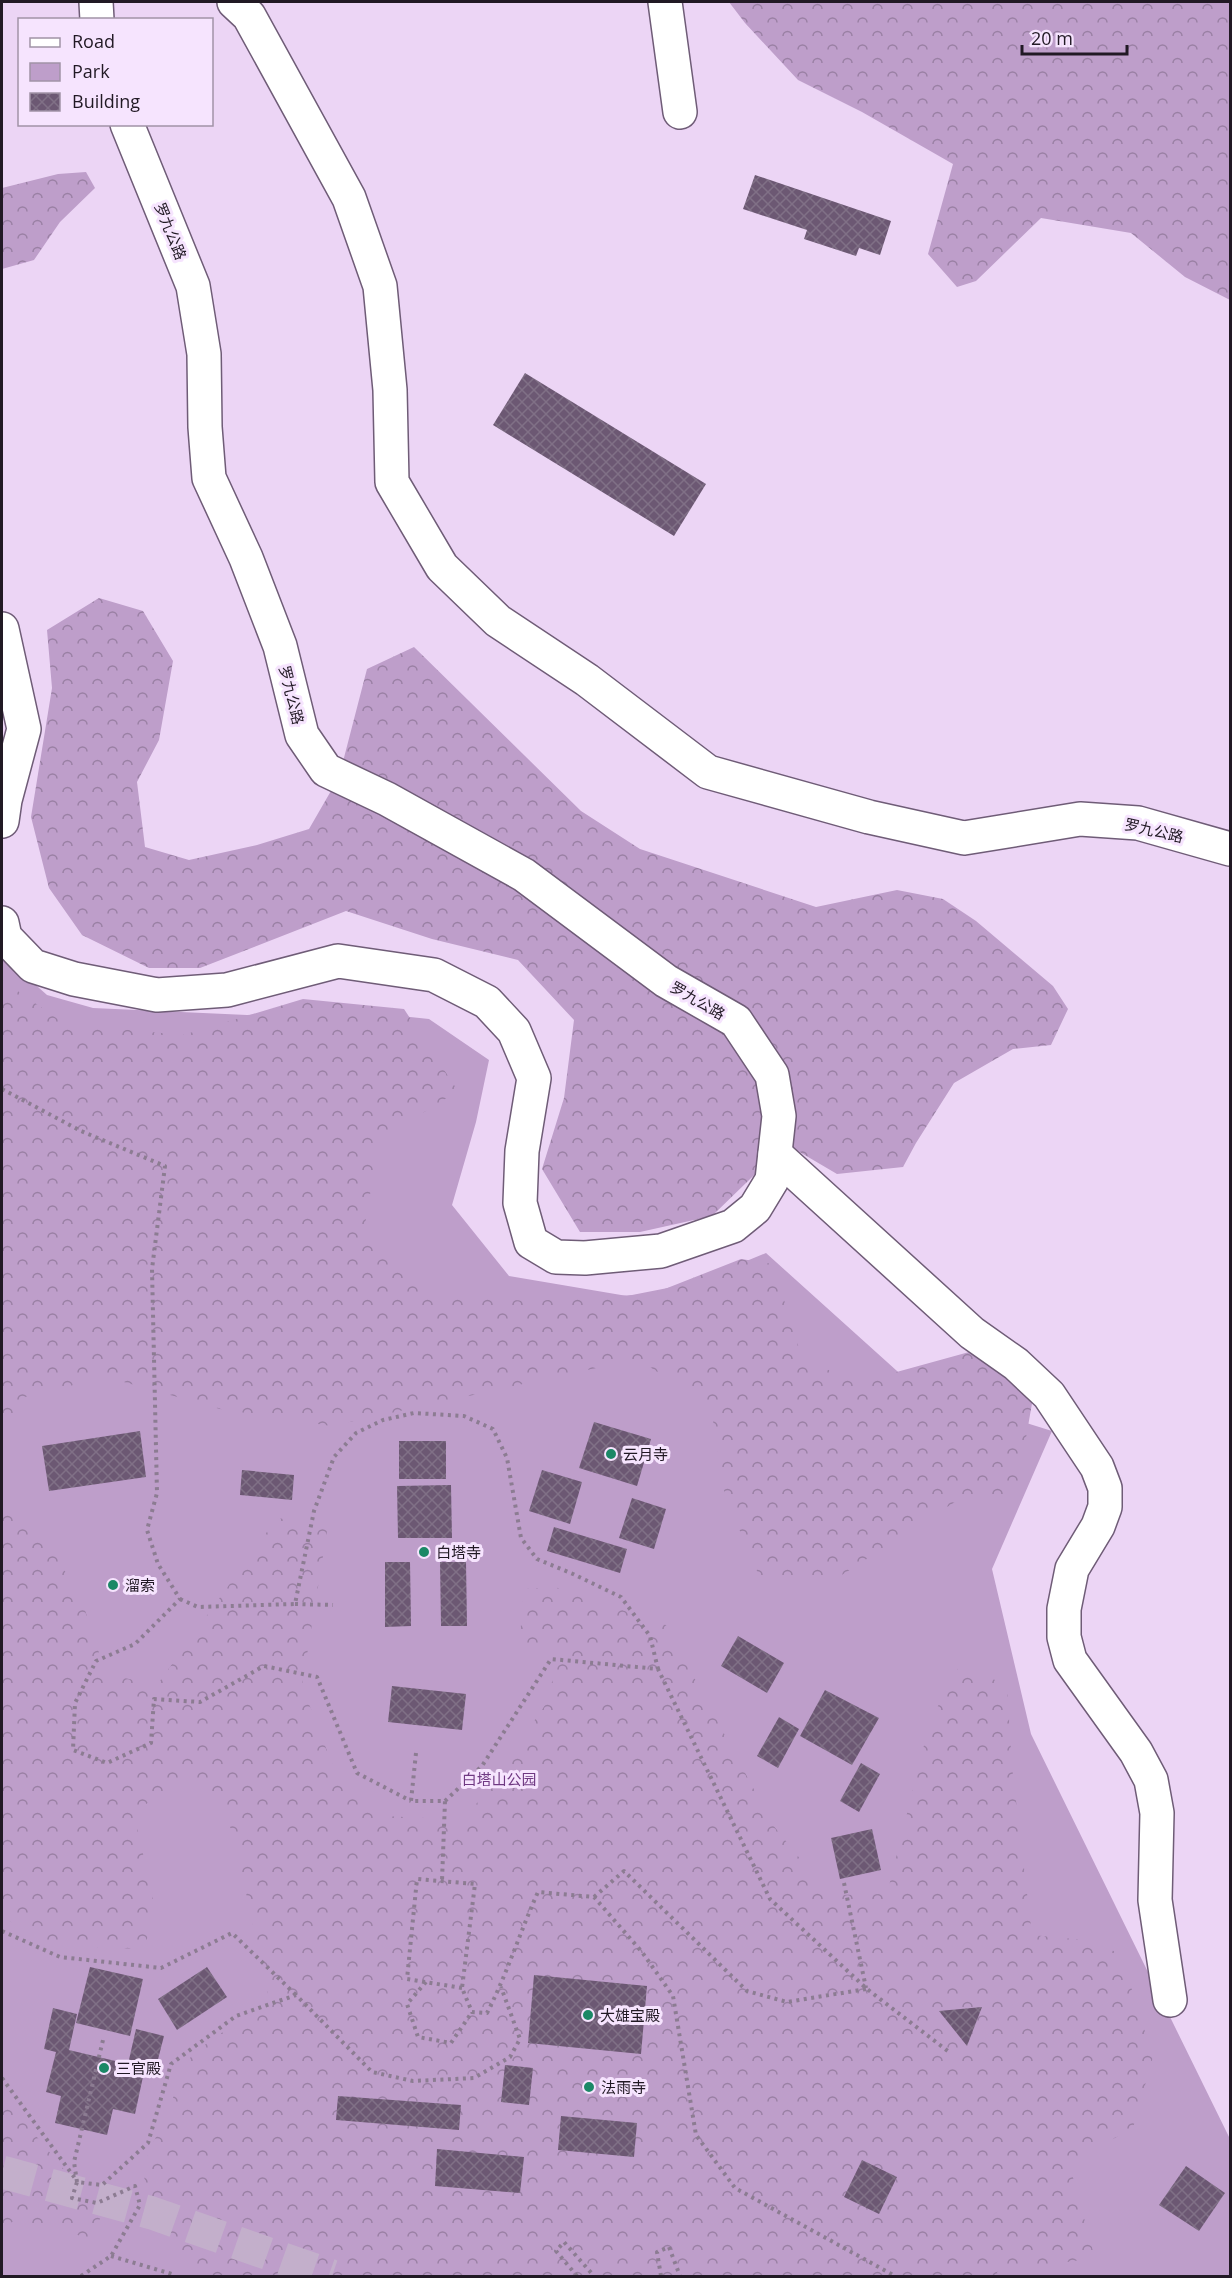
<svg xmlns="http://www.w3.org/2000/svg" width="1232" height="2278" font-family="'Open Sans','Noto Sans SC',sans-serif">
<defs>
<pattern id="forest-crowns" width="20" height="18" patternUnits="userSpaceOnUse" patternTransform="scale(1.5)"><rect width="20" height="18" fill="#be9eca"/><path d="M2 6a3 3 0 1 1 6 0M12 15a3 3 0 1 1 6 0" fill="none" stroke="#9a80a4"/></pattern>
<pattern id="building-cross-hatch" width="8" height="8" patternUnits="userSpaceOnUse" patternTransform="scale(1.5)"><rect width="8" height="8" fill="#6c5873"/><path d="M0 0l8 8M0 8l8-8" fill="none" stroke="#807086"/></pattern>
</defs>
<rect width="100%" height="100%" fill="#ecd5f5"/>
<path fill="#be9eca" d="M2,955l45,40 46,13 154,7 88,-6 94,10 60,41 -13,62 -24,83 57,71 118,20 66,-13 73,-30 151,136 135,42 -60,138 39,165 199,405v137h-1228z"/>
<g fill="url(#forest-crowns)">
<path d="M729,2h501v298l-45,-23 -54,-44 -90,-15 -65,63 -19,6 -29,-33 25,-90 -91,-52 -64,-32 -53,-57z"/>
<path d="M86,172l9,16 -35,34 -26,38 -32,9v-81l56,-14z"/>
<path d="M99,598l44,13 30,50 -14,79 -22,42 8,65 44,13 68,-15 52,-16 30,-52 28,-108 47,-22 167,164 59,38 176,58 81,-17 46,9 33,22 77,65 15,23 -17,36 -38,4 -59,34 -38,60 -13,24 -66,7 -51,-30 -74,72 -72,16h-60l-38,-63 22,-71 10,-78 -56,-60 -86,-21 -86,-28 -146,57h-51l-67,-33 -33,-47 -18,-71 21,-129 -5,-58z"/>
<path d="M2,980l63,44 118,11 120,-36 101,10 54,82 -79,49 -16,97 67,59 101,5 121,-7 89,-35 32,5 29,94 44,20 47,-5 87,-24 54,43 -18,103 -61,7 -124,80 -71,-4 -35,-82 -14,-88 -73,-49 -307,67 -111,-17 -114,-32 -85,21 -19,35z"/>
<path d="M2,1497l40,34 40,70 24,73 51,11 120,-167 51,7 -26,161 36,93 47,37 80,4 83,-119 11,-53h-40l5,-59 31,-2 111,38 107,200 56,70 58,-1 43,-173 31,-58 46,23 5,81 20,168 63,6 26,14 32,102 -20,71 -64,35 26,95 -98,14 1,4h-801l-43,-61 -12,-46 50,-115 77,-55 -36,-166 -26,-52 -28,-1 -45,33 20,91 -9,45 -88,-3 -55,-29z"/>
<path d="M2,2095l99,119 -6,25 -79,-18 -14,4z"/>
</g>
<g fill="url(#building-cross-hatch)">
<path d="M755,175l136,46 -11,34 -21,-7 -3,8 -52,-17 3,-9 -64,-21z"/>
<path d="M525,373l181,111 -32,52 -181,-111z"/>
<path d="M594,1422l57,17 -14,47 -58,-18z"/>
<path d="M140,1431l6,46 -97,14 -7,-45z"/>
<rect x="399" y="1441" width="47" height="38"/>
<path d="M242,1470l52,5 -2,25 -52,-5z"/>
<path d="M542,1470l40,12 -12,42 -41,-13z"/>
<path d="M451,1485l1,53h-54l-1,-52z"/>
<path d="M632,1498l34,11 -12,40 -35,-11z"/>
<path d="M554,1527l73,22 -7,24 -73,-22z"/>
<path d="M385,1562h25l1,64 -26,1z"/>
<path d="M440,1562h26l1,64h-26z"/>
<path d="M738,1636l46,27 -17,30 -46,-27z"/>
<path d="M392,1686l74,8 -4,36 -74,-8z"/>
<path d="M825,1690l54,28 -27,47 -52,-29z"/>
<path d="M779,1717l20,12 -21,39 -21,-12z"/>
<path d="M861,1763l19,11 -21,38 -19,-11z"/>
<path d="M872,1829l9,41 -41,9 -9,-41z"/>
<path d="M90,1967l53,12 -13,57 -54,-13z"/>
<path d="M207,1967l20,30 -50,33 -19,-31z"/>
<path d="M534,1975l113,11 -6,68 -113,-11z"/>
<path d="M982,2007l-15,39 -28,-35z"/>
<path d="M53,2008l24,6 -8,36 59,14 8,-35 28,7 -10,39 -10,-3 -9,42 -22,-5 -6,26 -52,-12 6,-27 -15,-4 10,-40 -12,-3z"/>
<path d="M505,2065l28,3 -4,37 -28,-3z"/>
<path d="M338,2096l123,9 -2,25 -123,-10z"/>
<path d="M561,2116l76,7 -3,34 -76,-7z"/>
<path d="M437,2149l87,8 -4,36 -85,-7z"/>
<path d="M862,2160l35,17 -18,37 -35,-17z"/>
<path d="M1186,2166l39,27 -26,38 -40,-26z"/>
</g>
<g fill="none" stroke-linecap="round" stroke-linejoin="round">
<path stroke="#c3afcb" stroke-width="33" stroke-dasharray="33 16" stroke-linecap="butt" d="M2,2172l150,41 180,63"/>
<defs>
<g id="minor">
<path d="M96,2l1,18"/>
<path d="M234,2l15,14 100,182 31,88 10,104 2,92 50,85 56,54 89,59 121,92 161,45 95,21 116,-19 58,4 92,26"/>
<path d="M665,2l15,110"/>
<path d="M2,629l22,100 -19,71 -3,21"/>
<path d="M2,923l3,14 28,29 41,13 83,16 70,-5 111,-29 96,14 53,27 27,29 20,47 -12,73 -2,52 11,39 25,15 29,1 76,-7 72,-25 22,-18 17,-28 7,-64 -7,-41 -36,-54 -70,-40 -142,-106 -137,-76 -61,-29 -24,-35 -22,-89 -34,-88 -37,-80 -4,-51 -1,-73 -11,-68 -66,-162"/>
<path d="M775,1154l197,179 44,31 33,31 48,72 8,21v19l-7,19 -26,43 -8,40v28l6,23 66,92 15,28 6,33 -2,87 15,100"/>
</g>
</defs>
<use href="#minor" stroke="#6f5c77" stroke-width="36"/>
<g stroke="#8c7c92" stroke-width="4" stroke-dasharray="3 4.5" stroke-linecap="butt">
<path d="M2,1089l79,42 84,35 -13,103 5,224 -10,37 11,34 22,35 -45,45 -39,17 -21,42 -2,47 34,13 44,-20 3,-44 46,3 64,-36 53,11 40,96 54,28"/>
<path d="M180,1599l18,8 97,-3 19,-93 20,-54 22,-24 27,-13 31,-7 50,3 29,13 14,29 14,80 16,21 36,15 48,23 29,39 8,33"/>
<path d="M295,1604l38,1"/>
<path d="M416,1753l-5,48h34l-3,80"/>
<path d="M445,1801l37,-35 69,-107 107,10 112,230 97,90 82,63"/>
<path d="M844,1883l22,105"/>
<path d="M594,1897l30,-26 123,120 40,11 79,-13"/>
<path d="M2,1931l58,26 101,11 71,-35 64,62"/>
<path d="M426,1982l-19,22 11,33 33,6 21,-31"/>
<path d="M462,1988l-55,-9 10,-100 58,5 -13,104 10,24 15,1c20,-39 33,-81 51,-121l56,5 48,55 31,44 23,139 39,53 160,88"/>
<path d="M2,2078l75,103"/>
<path d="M77,2182l-3,-20 29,-122"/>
<path d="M111,2256l61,18 -1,2"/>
<path d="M81,2276l30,-20 29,-51 -5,-19 -38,17 -25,-5 5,-16 25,3 46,-42 23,-79 65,-48 60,-21 76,77 41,9 61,-3 36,-21 10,-18 -19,-52"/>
<path d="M577,2276l-21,-25 8,-9 30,34"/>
<path d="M661,2276l-4,-24 12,-5 11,29"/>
</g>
<use href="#minor" stroke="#fff" stroke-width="33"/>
</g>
<g fill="#1b8866" stroke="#f6e4fe" stroke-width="2">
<circle cx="611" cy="1454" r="6"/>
<circle cx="424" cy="1552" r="6"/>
<circle cx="113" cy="1585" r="6"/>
<circle cx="588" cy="2015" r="6"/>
<circle cx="104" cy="2068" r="6"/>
<circle cx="589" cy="2087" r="6"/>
</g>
<g text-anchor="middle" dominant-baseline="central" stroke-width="6" stroke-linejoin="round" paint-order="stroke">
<g font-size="15" fill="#211924" stroke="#f6e4fe">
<text transform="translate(171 231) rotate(68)">罗九公路</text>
<text transform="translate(292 695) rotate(76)">罗九公路</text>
<text transform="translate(1154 830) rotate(13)">罗九公路</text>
<text transform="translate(698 1000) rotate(30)">罗九公路</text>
</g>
<g font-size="15" fill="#211924" stroke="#f6e4fe" text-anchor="start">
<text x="623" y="1454">云月寺</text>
<text x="436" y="1552">白塔寺</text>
<text x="125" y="1585">溜索</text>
<text x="600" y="2015">大雄宝殿</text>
<text x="116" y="2068">三官殿</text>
<text x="601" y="2087">法雨寺</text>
</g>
<g font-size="15" fill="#6f3882" stroke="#f6e4fe">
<text x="499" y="1779">白塔山公园</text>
</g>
</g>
<rect width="1232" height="2278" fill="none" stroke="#211924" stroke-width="6"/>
<rect x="18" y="18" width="195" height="108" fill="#f6e4fe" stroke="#a193a7" stroke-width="1.5"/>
<rect x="30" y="38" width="30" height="9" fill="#ffffff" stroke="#a193a7" stroke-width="1.5"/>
<text x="72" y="48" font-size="18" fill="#211924">Road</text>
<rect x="30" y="63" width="30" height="18" fill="#be9eca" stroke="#a193a7" stroke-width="1.5"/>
<text x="72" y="78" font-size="18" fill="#211924">Park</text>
<rect x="30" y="93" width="30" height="18" fill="url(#building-cross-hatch)" stroke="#a193a7" stroke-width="1.5"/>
<text x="72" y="108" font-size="18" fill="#211924">Building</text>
<path d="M1022 45v9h105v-9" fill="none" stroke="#211924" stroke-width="3"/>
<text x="1031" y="45" font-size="18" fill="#211924" stroke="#f6e4fe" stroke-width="4.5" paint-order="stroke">20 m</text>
</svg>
